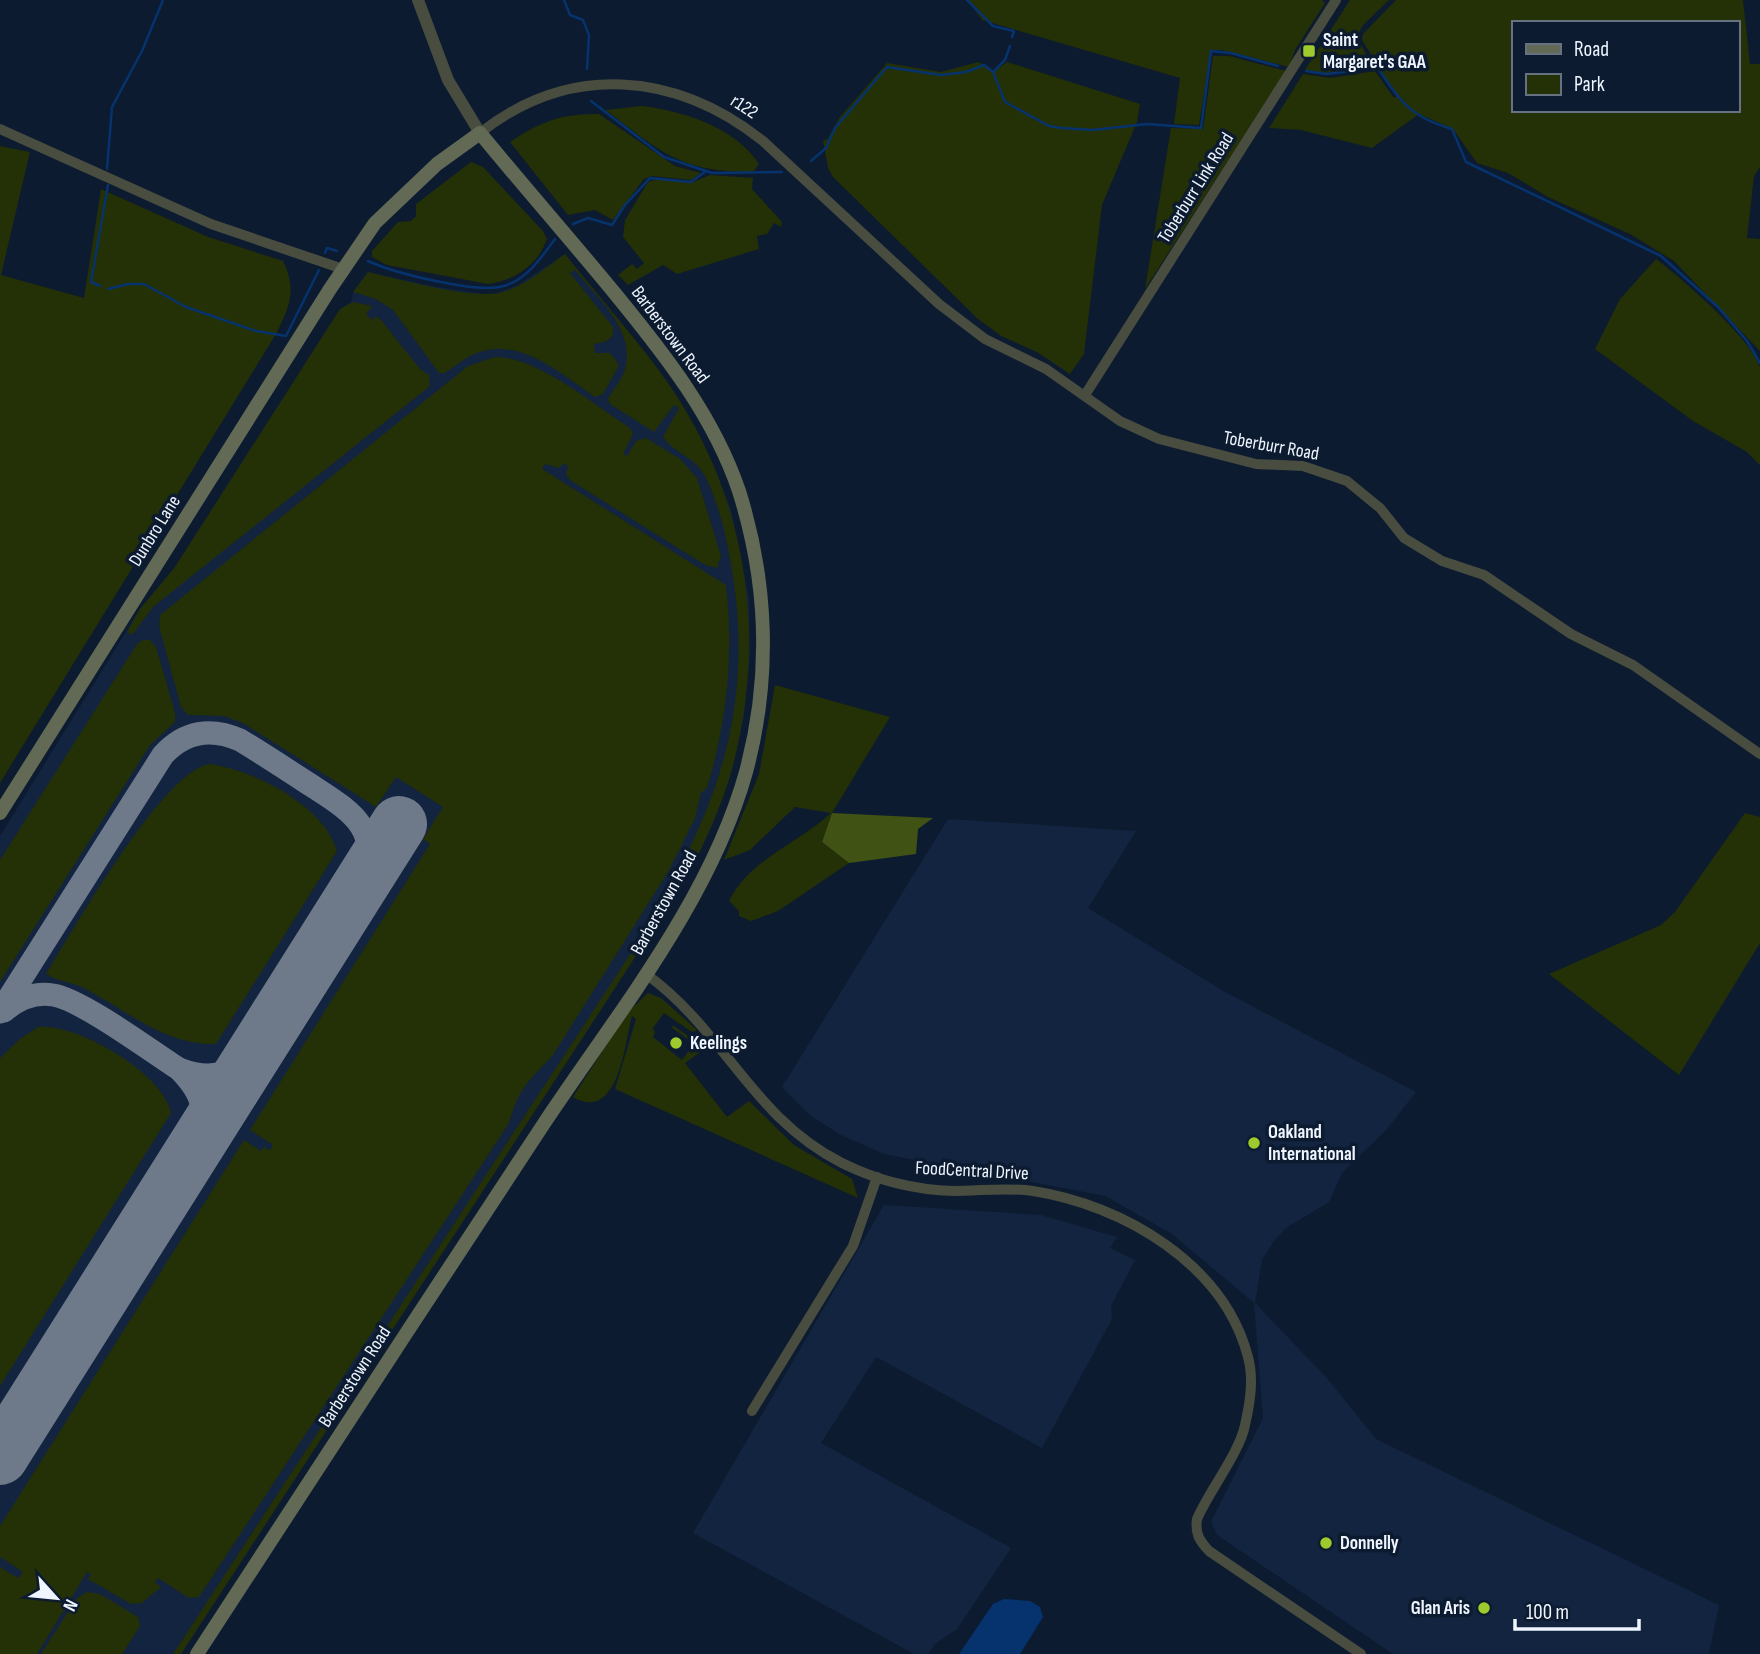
<svg xmlns="http://www.w3.org/2000/svg" width="1760" height="1654" font-family="'Sofia Sans Condensed',sans-serif">
<rect width="100%" height="100%" fill="#0c1b30"/>
<g fill="#12243f">
<path d="M565,254l103,129 46,83 17,44 18,88 1,58 -6,60 -12,55 -20,55 -24,50 -507,778h-181v-818l140,-227 35,-42 165,-258 11,-7 2,-10 15,-20 69,15 55,8 26,-10z"/>
<path d="M948,819l188,12 -48,77 137,84 191,100 -29,37 -45,44 -13,29 -43,26 -12,13 -12,19 -7,43 71,74 50,62 343,166 -10,49h-316l-176,-119 -6,-13 52,-104 -9,-115 -82,-69 -67,-38 -221,-42 -43,-19 -30,-19 -29,-29z"/>
<path d="M884,1205l157,10 76,22 -7,11 25,12 -24,46 1,13 -70,129 -166,-91 -55,86 190,105 -54,81 -22,15 -7,10h-14l-221,-121z"/>
</g>
<g fill="#243005" fill-rule="evenodd">
<path d="M968,0h354l3,3 -30,47 -6,17 -68,-17h-10l-12,75 -25,-1 6,-46 -198,-58z"/>
<path d="M1350,0h39l-26,25 -6,11 15,31 -46,6 -21,-3z"/>
<path d="M1396,0h347l7,64h10v103l-6,9 -7,62 13,1v112l-86,-90 -44,-27 -82,-37 -40,-24 -31,-10 -24,-34 -34,-15 -47,34 -71,-18 -32,-2 34,-54 28,4 44,-7 19,27 3,-2 -35,-56 1,-6zM1513,23h224v87h-224z"/>
<path d="M1213,56h16l57,15 -141,218 26,-161 32,1z"/>
<path d="M978,62l11,5 3,6 15,-11 133,42 -3,18 -35,83 -18,149 -14,20 -33,-22 -36,-16 -23,-17 -145,-142 -5,-9 -5,-28h4l13,-23 47,-54 54,9z"/>
<path d="M642,106c41,5 93,21 117,58l-6,8c-74,0 -91,-20 -148,-62z"/>
<path d="M599,114l76,52 26,7 -10,7 -39,-4 -8,3 -31,41 -18,-10 -27,5 -58,-73c32,-21 50,-28 89,-28z"/>
<path d="M0,146l30,6 -29,123 83,23 17,-109 107,48 75,24c14,29 7,45 -7,73l-276,449z"/>
<path d="M471,162l12,5 60,64 4,8c-9,26 -33,42 -59,45l-101,-19 -15,-8v-6l26,-29 13,-1 5,-5v-12z"/>
<path d="M710,175l43,3 -1,11 30,33 -1,5 -7,-4 -7,11 -10,2 2,13 -82,25 -14,-9 -35,20 -10,-10 14,-11 5,5 7,-6 -21,-26 2,-17 23,-38 11,-3 32,4z"/>
<path d="M565,254c34,43 72,85 103,129 79,114 100,252 64,386 -10,37 -27,72 -44,107l-507,778h-8l458,-701c75,-122 123,-223 103,-370 -5,-35 -13,-75 -29,-107 -10,-19 -31,-23 -42,-39l16,-29 -5,-3 -20,27 -44,-28 -2,-5c5,-9 11,-16 15,-24 17,-42 -25,-76 -48,-105l-5,3 43,54c2,13 -8,15 -19,17l1,9h15l9,12 -16,29 -8,3c-36,-24 -77,-63 -123,-42 -10,5 -18,12 -27,18h-6l-46,-63 -17,-11 -23,-7 15,-20c31,7 110,30 138,19 21,-7 41,-24 59,-37z"/>
<path d="M1656,259c25,19 95,79 104,108 0,17 0,76 0,98l-13,-13 -54,-31 -98,-72 25,-50z"/>
<path d="M353,302l19,4 -6,9 7,5 3,-4 5,4 39,49 9,6 1,11 -277,221 -21,28 -5,-3 13,-23 35,-42 165,-258z"/>
<path d="M495,357c43,0 99,48 135,71l3,6 -10,20 4,2 9,-15 10,-3 34,21 17,19 24,78 -4,12 -12,-3 -135,-85 -4,-5 2,-9 -4,-3 -5,5 -14,-4 -3,5 184,116c8,70 1,136 -19,203l-6,5 -6,25 -27,54 -115,183c-24,26 -34,32 -44,68l-310,474 -10,1 -31,-20 -3,4 6,5 -19,16 -11,1 -43,-25 3,-5 -4,-2 -50,82h-37v-87l18,11 5,-6 -23,-15v-31l244,-386 17,11 3,-4 6,3 3,-5 -23,-15 180,-286 -7,-5 20,-32 -47,-30 -20,30 -133,-84 -19,-7 -36,-1 -7,-8 -22,-81 1,-11 308,-249z"/>
<path d="M143,640h7l6,7 19,66v9l-25,23 -150,237v-122l137,-216z"/>
<path d="M775,685l115,32 -58,96 -10,29 27,21 -71,48 -27,10 -12,-5v-5l-10,-10c21,-42 70,-58 102,-88l-36,-6 -45,43 -26,10 35,-86z"/>
<path d="M210,764c43,6 114,41 127,87l-121,193c-51,2 -91,-35 -134,-57 -12,-5 -26,-6 -36,-13 26,-42 118,-205 164,-210z"/>
<path d="M1745,813l15,4v126l-81,132 -130,-101 112,-49 14,-13z"/>
<path d="M648,993l13,5 36,32 -5,2 -28,-19 -11,15 2,4 -2,5 29,23 12,-16 -23,-17 3,-1 17,12h11l7,8 -24,17 42,54 22,-16 45,44 58,34 6,19 -243,-109 21,-70 -4,-3c-7,25 -13,108 -59,81l54,-84z"/>
<path d="M38,1027c39,-4 125,46 133,86l-171,273v-328l20,-19z"/>
<path d="M87,1592l13,2 38,23 2,9 -18,28h-81l36,-56z"/>
</g>
<path fill="#405214" d="M832,813l101,5 -15,11 -2,25 -67,9 -27,-21z"/>
<path fill="#06336d" d="M1004,1599l26,2 10,6 3,10 -23,37h-61l34,-50z"/>
<g fill="none" stroke-linecap="round" stroke-linejoin="round">
<g stroke="#06336d" stroke-width="2.5">
<path d="M564,0l6,15 13,5 6,15 -2,34"/>
<path d="M967,0l26,26 21,5 -2,6"/>
<path d="M1306,71l20,3 52,-6c23,35 33,49 74,61l14,33 195,94 57,51 29,34 13,22"/>
<path d="M993,72l12,-12 5,-14"/>
<path d="M591,101l73,56 48,16 70,-1"/>
<path d="M811,161l15,-13 9,-20 52,-61 54,8 25,-3 18,-7 9,7 12,30 44,24 13,2 31,2 54,-6 54,4 10,-77 20,2 47,13"/>
<path d="M107,169l5,-62 30,-56 21,-51"/>
<path d="M573,224l15,-6 24,7 13,-20 25,-27 41,4 15,-11"/>
<path d="M325,253l2,-5 10,3"/>
<path d="M368,261c26,12 109,33 136,25 23,-7 37,-28 51,-47"/>
<path d="M100,286l-9,-4 17,-97"/>
<path d="M108,289l20,-5h16l42,23 70,24 30,5 33,-66"/>
</g>
<g stroke="#6e7a8a" stroke-width="23">
<path d="M4,1011c14,-12 30,-19 49,-16 28,4 99,57 126,74 32,12 53,6 77,-18"/>
<path d="M0,1012l163,-257c22,-24 48,-28 77,-15 23,14 46,29 69,44 43,28 74,44 52,101"/>
<path d="M179,1069c29,29 28,47 13,83"/>
</g>
<path stroke="#6e7a8a" stroke-width="56" d="M0,1457l399,-633"/>
<g stroke="#484d40" stroke-width="10">
<path d="M0,129l211,95 132,45"/>
<path d="M480,133c90,-71 196,-61 283,8l176,163 46,35 61,30 74,52 39,18 97,25 47,2 44,15 33,27 24,30 38,23 42,14 87,59 62,31 127,89"/>
<path d="M1085,395l251,-395"/>
<path d="M646,974c79,57 105,143 196,189 34,17 74,27 112,28 26,0 54,-4 79,0 90,14 191,73 215,166 6,22 2,46 -3,68 -5,27 -36,66 -48,94 -2,15 2,21 12,32l152,103"/>
<path d="M752,1411l101,-165 24,-69"/>
</g>
<path stroke="#484d40" stroke-width="12" d="M418,0l30,80 32,53"/>
<path stroke="#626a55" stroke-width="14" d="M0,813l330,-524 45,-66 62,-59 43,-31c45,55 92,108 137,163 49,60 97,121 122,195 29,92 32,188 7,281 -36,129 -130,243 -203,353 -116,176 -231,352 -346,529"/>
</g>
<g fill="#9fca2d" stroke="#0c1b30" stroke-width="2.5">
<rect x="1302" y="44" width="14" height="14" rx="3.5"/>
<circle cx="676" cy="1043" r="7"/>
<circle cx="1254" cy="1143" r="7"/>
<circle cx="1326" cy="1543" r="7"/>
<circle cx="1484" cy="1608" r="7"/>
</g>
<g text-anchor="middle" dominant-baseline="central" stroke-width="7" stroke-linejoin="round" paint-order="stroke">
<g font-size="19" font-weight="bold" fill="#eef5fe" stroke="#0c1b30" text-anchor="start">
<text x="1323" y="40">Saint<tspan x="1323" dy="22">Margaret's GAA</tspan></text>
<text x="690" y="1043">Keelings</text>
<text x="1268" y="1132">Oakland<tspan x="1268" dy="22">International</tspan></text>
<text x="1340" y="1543">Donnelly</text>
<text x="1470" y="1608" text-anchor="end">Glan Aris</text>
</g>
<g font-size="19" fill="#eef5fe" stroke="#0c1b30">
<text transform="translate(744 107) rotate(33)">r122</text>
<text transform="translate(1196 188) rotate(-58)">Toberburr Link Road</text>
<text transform="translate(670 335) rotate(53)">Barberstown Road</text>
<text transform="translate(1271 446) rotate(10)">Toberburr Road</text>
<text transform="translate(155 531) rotate(-58)">Dunbro Lane</text>
<text transform="translate(664 903) rotate(-61)">Barberstown Road</text>
<text transform="translate(972 1171) rotate(3)">FoodCentral Drive</text>
<text transform="translate(355 1377) rotate(-57)">Barberstown Road</text>
</g>
</g>
<rect x="1512" y="21" width="228" height="91" fill="#0c1b30" stroke="#667282" stroke-width="2"/>
<rect x="1526" y="44" width="35" height="10" fill="#626a55" stroke="#667282" stroke-width="2"/>
<text x="1574" y="56" font-size="21" fill="#eef5fe">Road</text>
<rect x="1526" y="74" width="35" height="21" fill="#243005" stroke="#667282" stroke-width="2"/>
<text x="1574" y="91" font-size="21" fill="#eef5fe">Park</text>
<g transform="translate(56 1598) rotate(117)" stroke="#0c1b30" stroke-width="5" paint-order="stroke">
<path d="M0-5L12 26L0 18L-12 26Z" fill="#eef5fe"/>
<text y="-10" font-size="19" font-weight="bold" text-anchor="middle" fill="#eef5fe">N</text>
</g>
<path d="M1515 1619v10h124v-10" fill="none" stroke="#eef5fe" stroke-width="3.5"/>
<text x="1526" y="1619" font-size="21" fill="#eef5fe" stroke="#0c1b30" stroke-width="5" paint-order="stroke">100 m</text>
</svg>
